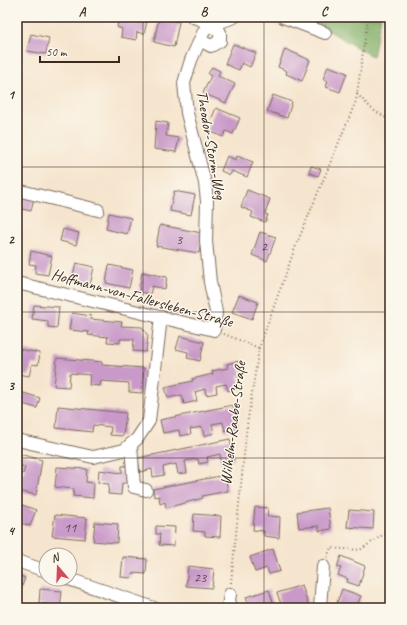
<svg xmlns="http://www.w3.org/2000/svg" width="407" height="625" font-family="Caveat,sans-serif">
<rect width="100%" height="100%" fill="#fbf7ec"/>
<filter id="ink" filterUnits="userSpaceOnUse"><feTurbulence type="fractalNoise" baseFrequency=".025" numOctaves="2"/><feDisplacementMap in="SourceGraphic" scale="8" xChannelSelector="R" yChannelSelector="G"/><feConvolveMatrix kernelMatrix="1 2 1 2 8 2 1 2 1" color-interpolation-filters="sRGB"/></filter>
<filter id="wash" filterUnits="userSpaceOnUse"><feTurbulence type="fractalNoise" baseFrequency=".012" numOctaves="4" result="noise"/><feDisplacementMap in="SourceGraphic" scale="16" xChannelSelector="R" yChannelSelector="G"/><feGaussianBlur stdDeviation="0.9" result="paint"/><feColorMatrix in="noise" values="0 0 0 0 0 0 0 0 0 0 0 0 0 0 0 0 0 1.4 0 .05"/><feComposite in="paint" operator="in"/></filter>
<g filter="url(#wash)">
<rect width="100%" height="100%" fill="#f6e5ce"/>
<path fill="#82af67" stroke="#5e6c42" d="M306,17h75l-8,40z"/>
<g id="blocks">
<g fill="#c99ac9">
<path d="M119,17h29l-4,17 -7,-2 -1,8 -15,-3 1,-8 -5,-2z"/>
<path d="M159,18l20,4 -5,25 -20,-5z"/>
<path d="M31,34l18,4 -3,16 -19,-3z"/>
<path d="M233,44l23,9 -6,14 -8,-4 -3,7 -14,-6z"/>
<path d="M285,49l25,11 -8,21 -16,-7 1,-3 -9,-4z"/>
<path d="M328,66l19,7 -7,19 -14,-5 2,-6 -5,-2z"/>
<path d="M212,67l8,4 -2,5 17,8 -9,19 -23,-10 8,-17 -3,-2z"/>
<path d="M273,95l19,7 -5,16 -20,-7z"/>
<path d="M216,108l24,10 -7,16 -7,-3 -3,6 -16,-7z"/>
<path d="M156,121l12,2 -2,13 13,2 -3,14 -22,-3z"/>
<path d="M227,156l9,4 1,-4 16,6 -6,15 -15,-6 -2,4 -9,-4z"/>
<path d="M311,166l10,3 -3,7 -9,-3z"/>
<path d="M247,190l23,9 -5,15 3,1 -3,7 -14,-5 2,-5 -12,-5z"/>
<path d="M174,191l21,4 -4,20 -21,-4z"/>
<path d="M17,193l17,4 -3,14 -14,-3z"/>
<path d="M109,213l22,5 -4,16 -21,-5z"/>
<path d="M160,225l42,8 -3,20 -43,-7z"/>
<path d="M63,229l16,4 -3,12 -16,-4z"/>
<path d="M260,232l16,5 -9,24 -15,-6z"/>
<path d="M17,250l4,1 -2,14 -2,-1z"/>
<path d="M31,251l21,5 -4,19 -13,-2 1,-8 -7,-1z"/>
<path d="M76,263l18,4 -4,18 -18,-4z"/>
<path d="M109,265l24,5 -4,18 -23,-5z"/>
<path d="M142,272l25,5 -2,12 -13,-3 -2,8 -11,-2z"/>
<path d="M239,295l19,7 -6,17 -20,-7z"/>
<path d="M34,305l25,2 -2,21 -9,-1v-6l-16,-2z"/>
<path d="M72,313l19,3 -1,3 32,3 -1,4 21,1 6,9 -2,16 -13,-1 1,-12h-14v4l-13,-1 1,-5 -20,-2 1,-3 -20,-2z"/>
<path d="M180,336l24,6 -4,19 -13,-3 1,-6 -12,-3z"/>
<path d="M18,349l22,4 -2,12 -6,-1 -3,12 -12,-2z"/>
<path d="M57,358l45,4v3l42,3 -2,25 -13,-1v-9l-28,-2 -1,5 -11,-1 1,-10 -20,-2 -1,14 -15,-1z"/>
<path d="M238,361l3,14 -3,1 3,12 -13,3 -2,-7 -10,2 1,7 -11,2 -1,-6 -10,3 2,9 -13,3 -2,-9 -14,3 -3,-11 28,-6 -1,-2 21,-5 -1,-3 16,-3 -1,-4z"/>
<path d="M17,391l23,7 -3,10 -18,-5 -2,6z"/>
<path d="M233,405l5,23 -13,3 -2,-9 -11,2 2,9 -10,3 -2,-9 -12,2 1,5 -11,2 -1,-6 -16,3 -3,-13z"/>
<path d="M58,406l68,7 -3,23 -13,-1 1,-8 -18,-2 -1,7 -36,-4z"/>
<path d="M230,439l4,21 -13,3 -1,-9 -13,3 1,5 -9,2 -1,-5 -13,2 2,12 -9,1 -2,-10 -13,3 1,8 -11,2 -1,-8 -12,3 -2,-14z"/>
<path d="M19,454l23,6 -6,35 -18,-4 2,-9 -3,-1v-8l6,1 2,-7 -8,-2z"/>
<path d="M122,466h6l-1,17h-5l-1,12 -13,-1 1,-10 -11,-1 1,-13 23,3z"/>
<path d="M57,467l30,2 -1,13 8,1 -1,15 -20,-2 1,-7 -19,-2z"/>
<path d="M225,475l3,16 -26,5 1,2 -37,10 -1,-6 -5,2 -1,-8 -5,1 -1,-8z"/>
<path d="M17,503l19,7 -6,16 -13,-4z"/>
<path d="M255,507l13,1 -1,8 13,1 -1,21 -15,-2v-5l-11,-1z"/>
<path d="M328,508l3,21 -12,2v-5l-20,2 -2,-16z"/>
<path d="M349,510l25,2 -1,17 -26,-2z"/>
<path d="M194,514l27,2 -1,21 -15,-1v-4l-12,-1z"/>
<path d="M55,515l32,3 -2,21 -33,-3z"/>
<path d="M95,522l23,2 -1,19 -24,-2z"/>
<path d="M156,526l19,1 -1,19 -15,-1 1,-11h-4z"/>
<path d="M273,549l7,22 -11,3 -2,-6 -12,4 -5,-15z"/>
<path d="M341,556l24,10 -6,20 -12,-4 1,-3 -10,-4 3,-7 -4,-1z"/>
<path d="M123,557l24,2 -1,15 -14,-1 -1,5 -10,-1z"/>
<path d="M188,566l26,3 -2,19 -26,-2z"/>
<path d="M17,575l8,3 -6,16 -2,-1z"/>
<path d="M302,585l7,23h-16l-1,-4 -10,3 -5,-14z"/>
<path d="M40,589l22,2 -2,17h-13l1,-4 -9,-1z"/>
<path d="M342,589l19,7 -5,12h-21z"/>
<path d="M269,590l6,18h-25l-4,-11z"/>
</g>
</g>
</g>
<g filter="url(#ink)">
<use href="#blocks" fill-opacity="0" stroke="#7c6b5c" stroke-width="1"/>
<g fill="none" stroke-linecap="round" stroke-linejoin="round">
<defs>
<g id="minor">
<path d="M193,17l7,2 20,13v9l-9,5 -11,-6"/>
<path d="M283,17l42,16"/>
<path d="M17,190l81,20"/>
<path d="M17,283l197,47 2,-18 -6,-30 -4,-41 1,-40 -2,-18 -18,-70 -3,-30 7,-23 13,-29 5,-5 25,-9"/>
<path d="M17,440l76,17 31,-7 13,-11 12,-18 12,-104"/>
<path d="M131,444l3,43 12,3"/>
<path d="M17,561l29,10"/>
<path d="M69,579l85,29"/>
<path d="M228,608l2,-14"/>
<path d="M320,608l3,-42"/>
</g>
</defs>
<use href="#minor" stroke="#7c6b5c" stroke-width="14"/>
<g stroke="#7c6b5c" stroke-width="2" stroke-dasharray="1 3" stroke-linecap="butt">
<path d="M357,94l16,16 17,10"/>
<path d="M224,334l35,14"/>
<path d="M327,557l4,-9 29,2 30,-20"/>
<path d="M231,583l16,-158 12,-77 36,-100 61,-147 12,-84"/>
</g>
<use href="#minor" stroke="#fff" stroke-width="12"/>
</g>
</g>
<path fill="none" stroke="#3b2a1e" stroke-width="1" stroke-opacity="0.55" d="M143,17v591M264,17v591M17,167h373M17,312h373M17,458h373"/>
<g text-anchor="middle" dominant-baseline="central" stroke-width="3" stroke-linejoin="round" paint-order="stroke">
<g font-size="14" fill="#5e4649">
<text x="179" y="239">3</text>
<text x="264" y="246">2</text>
<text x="70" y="527">11</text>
<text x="200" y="577">23</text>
</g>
<g font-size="16" fill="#3b2a1e" stroke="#fbf7ec">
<text transform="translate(211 145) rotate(80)">Theodor-Storm-Weg</text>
<text transform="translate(142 298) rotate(15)">Hoffmann-von-Fallersleben-Straße</text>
<text transform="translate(233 423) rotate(-83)">Wilhelm-Raabe-Straße</text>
</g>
</g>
<rect width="407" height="625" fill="none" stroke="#fbf7ec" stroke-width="44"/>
<g transform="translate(58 567) rotate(341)"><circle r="19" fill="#fbf7ec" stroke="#aea59a"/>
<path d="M0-3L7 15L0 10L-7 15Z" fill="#d1495b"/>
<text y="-6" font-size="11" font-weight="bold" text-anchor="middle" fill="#3b2a1e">N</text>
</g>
<path d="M40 56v6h79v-6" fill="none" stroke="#3b2a1e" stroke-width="2"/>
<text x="46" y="56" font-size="12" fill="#3b2a1e" stroke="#fbf7ec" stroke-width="3" paint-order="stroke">50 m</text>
<rect x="22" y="22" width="363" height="581" fill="none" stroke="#3b2a1e" stroke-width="1.5"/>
<g font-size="13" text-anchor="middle" font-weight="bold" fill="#3b2a1e">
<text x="82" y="16">A</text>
<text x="204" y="16">B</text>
<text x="324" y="16">C</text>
<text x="11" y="99">1</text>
<text x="11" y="244">2</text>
<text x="11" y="390">3</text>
<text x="11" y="535">4</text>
</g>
</svg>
